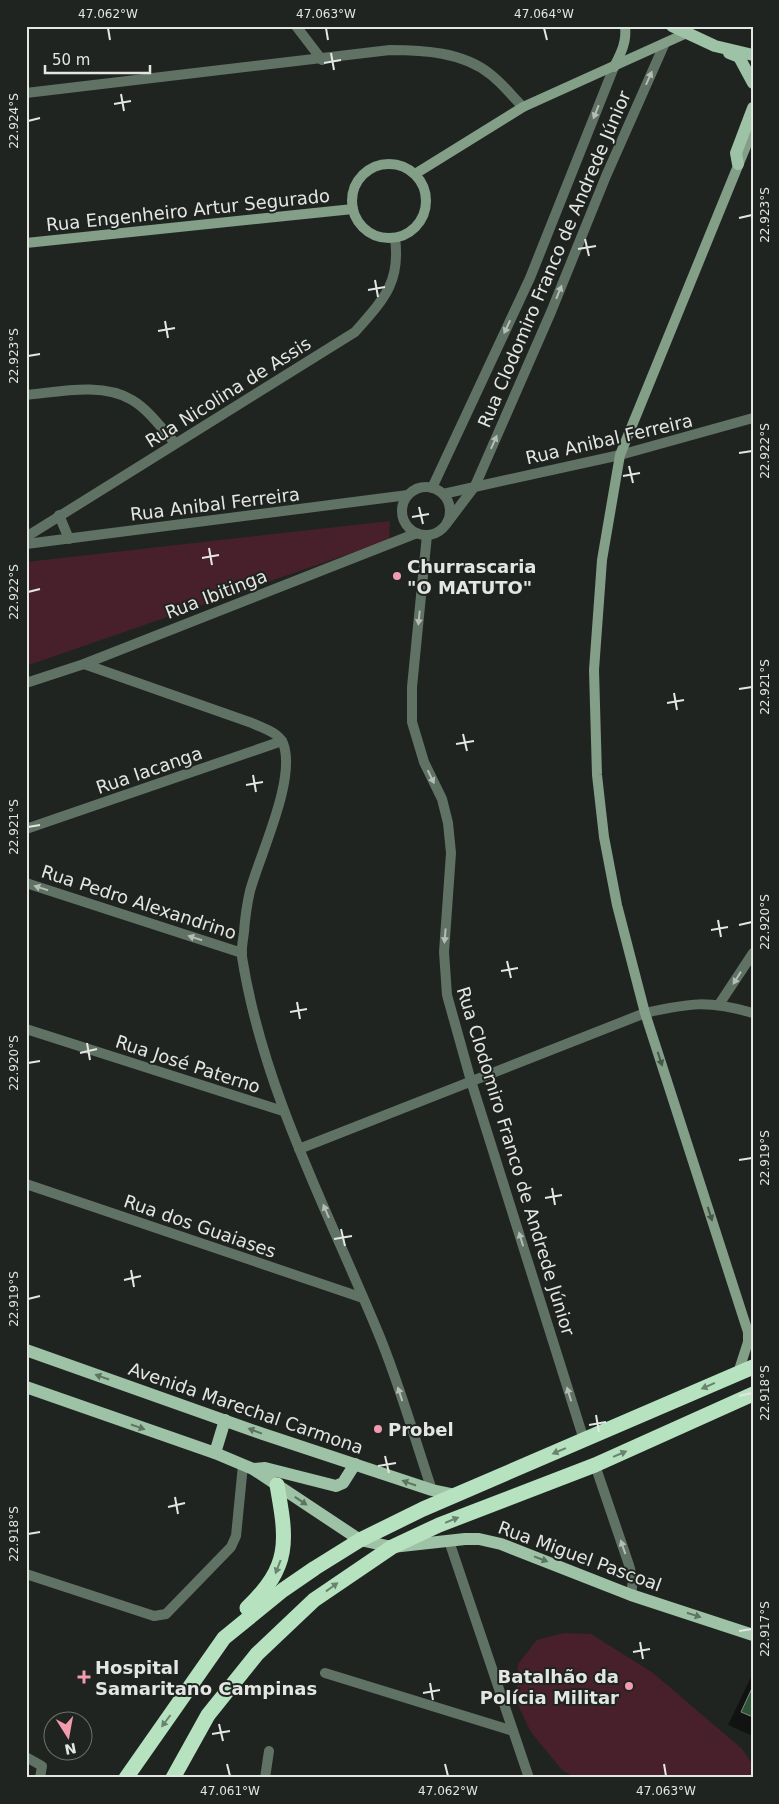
<svg xmlns="http://www.w3.org/2000/svg" width="779" height="1804" font-family="'DejaVu Sans',sans-serif">
<rect width="100%" height="100%" fill="#1f2420"/>
<g fill="#48202b">
<path d="M390,521l-1,19 -363,126v-104z"/>
<path d="M564,1633l27,1 62,39 89,76 11,16v13h-177l-14,-8 -31,-38 -15,-31 2,-37 19,-24z"/>
</g>
<path fill="#0007" d="M753,1673v63l-25,-11z"/>
<path fill="#2c5436" stroke="#818882" d="M753,1686v31l-12,-5z"/>
<g fill="none" stroke-linecap="round" stroke-linejoin="round">
<g stroke="#607263" stroke-width="10">
<path d="M296,26l26,34"/>
<path d="M26,93l364,-43c33,0 73,2 100,24 12,9 22,22 33,33"/>
<path d="M26,395c33,-3 76,-13 106,5 17,10 30,29 43,43"/>
<circle cx="426" cy="511" r="24"/>
<path d="M432,488l98,-210 84,-211"/>
<path d="M443,494l177,-39 133,-37"/>
<path d="M59,515l10,24"/>
<path d="M447,523l28,-37 76,-174 55,-136 58,-131"/>
<path d="M427,535l-15,152v35l12,40 18,37 6,24 3,30 -7,99 3,43 24,86 113,359"/>
<path d="M26,537l329,-205c28,-32 46,-49 40,-94"/>
<path d="M26,544l382,-49"/>
<path d="M84,664l168,59c10,5 26,9 31,20 14,35 -23,111 -33,148 -3,13 -5,27 -6,41 -1,8 -3,17 -2,25 21,132 84,250 135,373 22,52 37,107 55,160"/>
<path d="M26,683l58,-19 333,-131"/>
<path d="M26,829l256,-88"/>
<path d="M26,883l216,70"/>
<path d="M720,1003l33,-50"/>
<path d="M26,1029l257,82"/>
<path d="M299,1149l346,-136c45,-10 62,-13 108,0"/>
<path d="M26,1184l337,114"/>
<path d="M595,1465l34,100 4,15 -2,15"/>
<path d="M449,1541l80,237"/>
<path d="M26,1574l128,42 12,-2 65,-67 5,-11 7,-71"/>
<path d="M325,1673l188,58"/>
<path d="M26,1757l16,9 -2,12"/>
<path d="M265,1778l4,-27"/>
</g>
<g stroke="#839f88" stroke-width="10">
<path d="M614,67c7,-14 13,-25 11,-41"/>
<circle cx="389" cy="201" r="37"/>
<path d="M415,174l108,-67 166,-75"/>
<path d="M26,243l327,-34"/>
<path d="M738,1373l10,-31v-10l-103,-319 -28,-108 -13,-68 -7,-62 -3,-105 8,-110 18,-105 133,-326"/>
</g>
<g stroke="#9ec2a5" stroke-width="12">
<path d="M672,26l43,20 38,9"/>
<path d="M729,53l10,4 14,26"/>
<path d="M738,164l-2,-11 17,-45"/>
<path d="M26,1350l237,84 169,56 24,5"/>
<path d="M26,1387l189,66 38,16 107,71 32,7 73,-8h14l22,5 130,51 122,40"/>
<path d="M215,1453l10,-33"/>
<path d="M253,1469l12,-1 71,18 7,-3 12,-19"/>
</g>
<g stroke="#b6e2bf" stroke-width="15">
<path d="M247,1608c44,-42 40,-67 30,-123"/>
<path d="M126,1778l98,-140 59,-48 32,-22 45,-28 63,-31 330,-142"/>
<path d="M173,1778l35,-63 49,-61 57,-54 78,-53 47,-22 156,-60 158,-71"/>
</g>
</g>
<defs><path id="oneway-solid" d="M-6-.8H1V-3.2L6.5 0L1 3.2V.8H-6Z" transform="scale(1.25)"/></defs>
<g fill="#b5bdb6">
<use href="#oneway-solid" transform="translate(649 78) rotate(-66)"/>
<use href="#oneway-solid" transform="translate(596 112) rotate(112)"/>
<use href="#oneway-solid" transform="translate(559 292) rotate(-68)"/>
<use href="#oneway-solid" transform="translate(507 327) rotate(115)"/>
<use href="#oneway-solid" transform="translate(494 442) rotate(-66)"/>
<use href="#oneway-solid" transform="translate(419 618) rotate(96)"/>
<use href="#oneway-solid" transform="translate(431 777) rotate(64)"/>
<use href="#oneway-solid" transform="translate(41 888) rotate(-162)"/>
<use href="#oneway-solid" transform="translate(445 936) rotate(95)"/>
<use href="#oneway-solid" transform="translate(195 938) rotate(-162)"/>
<use href="#oneway-solid" transform="translate(737 978) rotate(122)"/>
<use href="#oneway-solid" transform="translate(326 1211) rotate(-113)"/>
<use href="#oneway-solid" transform="translate(521 1239) rotate(-107)"/>
<use href="#oneway-solid" transform="translate(400 1394) rotate(-108)"/>
<use href="#oneway-solid" transform="translate(569 1394) rotate(-107)"/>
<use href="#oneway-solid" transform="translate(623 1547) rotate(-109)"/>
</g>
<g fill="#47554a">
<use href="#oneway-solid" transform="translate(660 1059) rotate(72)"/>
<use href="#oneway-solid" transform="translate(710 1214) rotate(72)"/>
</g>
<g fill="#5e7362">
<use href="#oneway-solid" transform="translate(102 1377) rotate(-161)"/>
<use href="#oneway-solid" transform="translate(138 1427) rotate(19)"/>
<use href="#oneway-solid" transform="translate(255 1431) rotate(-159)"/>
<use href="#oneway-solid" transform="translate(409 1483) rotate(-161)"/>
<use href="#oneway-solid" transform="translate(301 1501) rotate(34)"/>
<use href="#oneway-solid" transform="translate(541 1559) rotate(21)"/>
<use href="#oneway-solid" transform="translate(694 1615) rotate(18)"/>
</g>
<g fill="#6a8370">
<use href="#oneway-solid" transform="translate(708 1386) rotate(156)"/>
<use href="#oneway-solid" transform="translate(559 1451) rotate(157)"/>
<use href="#oneway-solid" transform="translate(620 1454) rotate(-23)"/>
<use href="#oneway-solid" transform="translate(452 1520) rotate(-22)"/>
<use href="#oneway-solid" transform="translate(278 1567) rotate(111)"/>
<use href="#oneway-solid" transform="translate(332 1587) rotate(-36)"/>
<use href="#oneway-solid" transform="translate(166 1721) rotate(127)"/>
</g>
<path fill="none" stroke="#e3e6e3" stroke-width="2" d="M108,28l2,12M326,28l2,12M544,28l3,12M331,53l3,17M324,63l17,-3M121,94l3,17M114,104l17,-3M28,121l12,-3M739,218l13,-3M585,239l4,17M578,249l18,-3M375,280l3,17M368,290l17,-3M165,321l3,17M158,331l17,-3M28,356l12,-2M739,453l13,-2M629,466l4,17M623,476l17,-3M419,507l4,17M412,517l17,-3M209,548l3,17M202,558l17,-3M28,592l12,-3M739,689l13,-2M674,693l3,17M667,703l17,-3M463,734l4,17M456,744l18,-3M253,775l3,17M246,785l17,-3M28,827l12,-2M718,920l3,17M739,925l13,-3M711,930l17,-3M507,961l4,17M501,971l17,-3M297,1002l3,17M290,1012l17,-3M87,1043l3,17M80,1053l17,-4M28,1063l12,-2M739,1160l13,-2M552,1188l3,17M545,1198l17,-3M341,1229l4,17M334,1239l18,-3M131,1270l3,17M124,1280l17,-4M28,1299l12,-3M739,1396l13,-3M596,1415l3,17M589,1425l17,-3M385,1456l4,17M378,1466l18,-3M175,1497l3,17M168,1507l17,-4M28,1534l12,-2M739,1631l13,-2M640,1642l3,17M633,1652l17,-3M430,1683l3,17M423,1693l17,-3M219,1724l4,17M212,1734l18,-3M227,1764l3,12M445,1764l3,12M664,1764l2,12"/>
<g fill="#f29aaf" stroke="#1f2420" stroke-width="2">
<circle cx="397" cy="576" r="5"/>
<circle cx="378" cy="1429" r="5"/>
<path d="M81.5 1669.5h5v5h5v5h-5v5h-5v-5h-5v-5h5z"/>
<circle cx="629" cy="1686" r="5"/>
</g>
<g text-anchor="middle" dominant-baseline="central" stroke-width="4" stroke-linejoin="round" paint-order="stroke">
<g font-size="18" fill="#e3e6e3" stroke="#1f2420">
<text transform="translate(188 210) rotate(-6)">Rua Engenheiro Artur Segurado</text>
<text transform="translate(554 259) rotate(-67)">Rua Clodomiro Franco de Andrede Júnior</text>
<text transform="translate(228 392) rotate(-32)">Rua Nicolina de Assis</text>
<text transform="translate(609 439) rotate(-13)">Rua Anibal Ferreira</text>
<text transform="translate(215 504) rotate(-7)">Rua Anibal Ferreira</text>
<text transform="translate(216 594) rotate(-21)">Rua Ibitinga</text>
<text transform="translate(149 770) rotate(-19)">Rua Iacanga</text>
<text transform="translate(139 902) rotate(18)">Rua Pedro Alexandrino</text>
<text transform="translate(188 1064) rotate(18)">Rua José Paterno</text>
<text transform="translate(516 1161) rotate(73)">Rua Clodomiro Franco de Andrede Júnior</text>
<text transform="translate(200 1226) rotate(19)">Rua dos Guaiases</text>
<text transform="translate(246 1408) rotate(19)">Avenida Marechal Carmona</text>
<text transform="translate(580 1556) rotate(20)">Rua Miguel Pascoal</text>
</g>
<g font-size="18" font-weight="bold" fill="#e3e6e3" stroke="#1f2420" text-anchor="start">
<text x="407" y="566">Churrascaria<tspan x="407" dy="21">"O MATUTO"</tspan></text>
<text x="388" y="1429">Probel</text>
<text x="95" y="1667">Hospital<tspan x="95" dy="21">Samaritano Campinas</tspan></text>
<text x="619" y="1676" text-anchor="end">Batalhão da<tspan x="619" dy="21">Polícia Militar</tspan></text>
</g>
</g>
<rect width="779" height="1804" fill="none" stroke="#1f2420" stroke-width="55"/>
<g transform="translate(68 1736) rotate(169)"><circle r="24" fill="#1f2420" stroke="#6d726e"/>
<path d="M0-4L9 19L0 12L-9 19Z" fill="#f29aaf"/>
<text y="-8" font-size="14" font-weight="bold" text-anchor="middle" fill="#e3e6e3">N</text>
</g>
<path d="M45 65v8h105v-8" fill="none" stroke="#e3e6e3" stroke-width="2.5"/>
<text x="52" y="65" font-size="15" fill="#e3e6e3" stroke="#1f2420" stroke-width="4" paint-order="stroke">50 m</text>
<rect x="28" y="28" width="724" height="1748" fill="none" stroke="#e3e6e3" stroke-width="2"/>
<g font-size="12" text-anchor="middle" fill="#e3e6e3">
<text x="108" y="18">47.062°W</text>
<text x="326" y="18">47.063°W</text>
<text x="544" y="18">47.064°W</text>
<text transform="translate(14 121) rotate(-90)" y="4">22.924°S</text>
<text transform="translate(765 215) rotate(-90)" y="4">22.923°S</text>
<text transform="translate(14 356) rotate(-90)" y="4">22.923°S</text>
<text transform="translate(765 451) rotate(-90)" y="4">22.922°S</text>
<text transform="translate(14 592) rotate(-90)" y="4">22.922°S</text>
<text transform="translate(765 687) rotate(-90)" y="4">22.921°S</text>
<text transform="translate(14 827) rotate(-90)" y="4">22.921°S</text>
<text transform="translate(765 922) rotate(-90)" y="4">22.920°S</text>
<text transform="translate(14 1063) rotate(-90)" y="4">22.920°S</text>
<text transform="translate(765 1158) rotate(-90)" y="4">22.919°S</text>
<text transform="translate(14 1299) rotate(-90)" y="4">22.919°S</text>
<text transform="translate(765 1393) rotate(-90)" y="4">22.918°S</text>
<text transform="translate(14 1534) rotate(-90)" y="4">22.918°S</text>
<text transform="translate(765 1629) rotate(-90)" y="4">22.917°S</text>
<text x="230" y="1795">47.061°W</text>
<text x="448" y="1795">47.062°W</text>
<text x="666" y="1795">47.063°W</text>
</g>
</svg>
